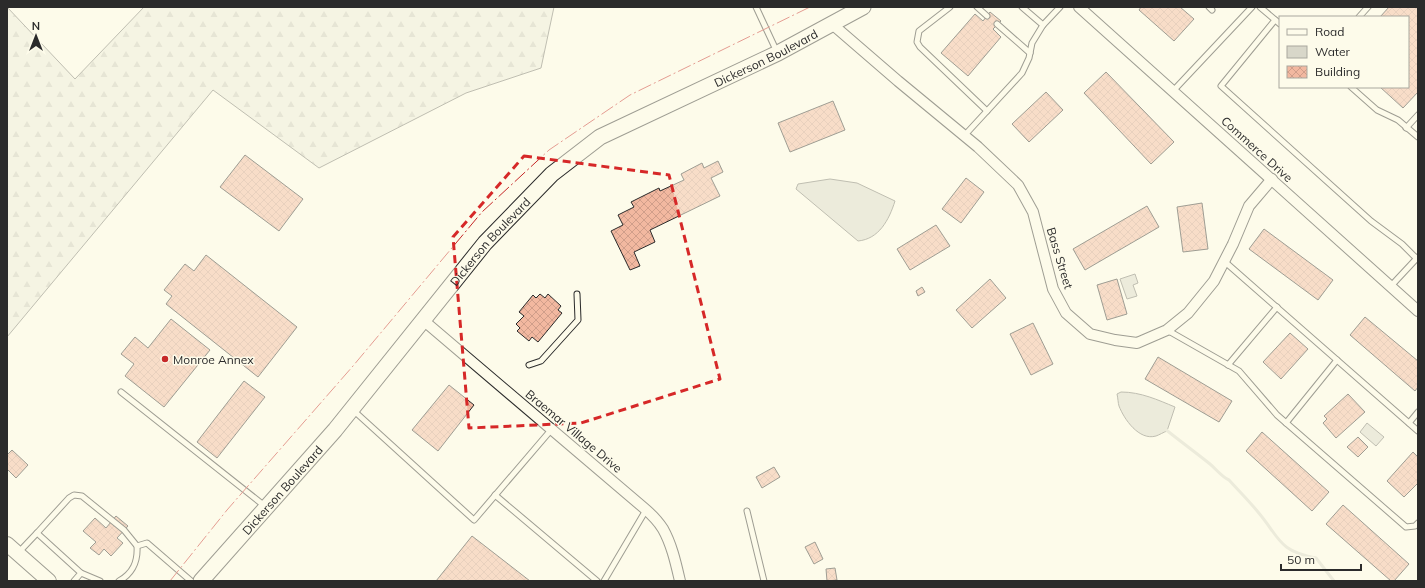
<svg xmlns="http://www.w3.org/2000/svg" width="1425" height="588" font-family="Mulish,sans-serif">
<defs>
<pattern id="forest-firs" width="22" height="20" patternUnits="userSpaceOnUse"><rect width="22" height="20" fill="#ecebdb"/><path d="M5 1l3.5 6h-7zM16 11l3.5 6h-7z" fill="#cbcabc"/></pattern>
<pattern id="building-cross-hatch" width="8" height="8" patternUnits="userSpaceOnUse"><rect width="8" height="8" fill="#f2b8a0"/><path d="M0 0l8 8M0 8l8-8" fill="none" stroke="#d09e8a"/></pattern>
</defs>
<rect width="100%" height="100%" fill="#fdfbea"/>
<path fill="url(#forest-firs)" stroke="#74746e" d="M7,7l68,72 69,-72h410l-13,61 -75,25 -147,75 -106,-78 -206,247z"/>
<g fill="#d8d7c9" stroke="#74746e">
<path d="M830,179l27,4 38,18c-6,19 -16,38 -37,40l-62,-52 2,-5z"/>
<path d="M1135,274l3,9 -5,2 4,11 -10,3 -7,-20z"/>
<path d="M1121,392c20,0 37,8 54,15l-8,24c-3,1 -8,4 -11,5 -17,5 -32,-17 -37,-30 -1,-3 -1,-8 -2,-12z"/>
<path d="M1367,423l17,14 -8,9 -16,-14z"/>
</g>
<g fill="none" stroke-linecap="round" stroke-linejoin="round">
<path stroke="#d8d7c9" stroke-width="3" d="M1165,429c15,12 30,23 45,35 6,5 12,13 19,16 10,11 20,21 29,32 22,26 20,39 58,46l18,23"/>
</g>
<g fill="url(#building-cross-hatch)" stroke="#2b2b2b">
<path d="M1141,7h39l14,12 -20,22 -35,-31z"/>
<path d="M1389,7h29v85l-15,16 -23,-21h28v-70h-28z"/>
<path d="M990,12l11,9 -8,8 8,8 -33,39 -27,-23 34,-39 8,7z"/>
<path d="M1106,72l68,70 -23,22 -67,-71z"/>
<path d="M1046,92l17,18 -34,32 -17,-18z"/>
<path d="M833,101l12,29 -55,22 -12,-29z"/>
<path d="M245,155l58,44 -24,32 -59,-44z"/>
<path d="M718,161l5,11 -12,6 9,18 -70,34 5,12 -21,10 6,14 -10,4 -19,-39 12,-6 -5,-10 16,-8 -3,-5 28,-14 1,3 24,-11 -3,-6 21,-11 2,5z"/>
<path d="M966,178l18,14 -23,31 -19,-14z"/>
<path d="M1202,203l6,46 -25,3 -6,-45z"/>
<path d="M1147,206l12,21 -74,43 -12,-21z"/>
<path d="M936,225l14,21 -40,24 -13,-21z"/>
<path d="M1264,229l69,51 -15,20 -69,-51z"/>
<path d="M206,255l91,72 -39,50 -92,-73 6,-8 -8,-6 21,-26 9,7z"/>
<path d="M990,279l16,19 -34,30 -16,-18z"/>
<path d="M1117,279l10,35 -20,6 -10,-35z"/>
<path d="M922,287l3,5 -7,4 -2,-5z"/>
<path d="M540,294l5,4 3,-4 13,12 -3,4 4,3 -24,29 -6,-5 -3,4 -12,-10 3,-3 -4,-4 8,-8 -5,-4 14,-17 3,3z"/>
<path d="M1365,317l53,44v26l-3,4 -65,-56z"/>
<path d="M171,319l39,31 -46,57 -39,-31 9,-12 -13,-10 14,-17 13,11z"/>
<path d="M1033,323l20,41 -22,11 -21,-41z"/>
<path d="M1290,333l18,16 -27,30 -18,-17z"/>
<path d="M1158,357l74,44 -13,21 -74,-43z"/>
<path d="M244,381l21,16 -48,61 -20,-16z"/>
<path d="M449,385l25,20 -36,46 -26,-21z"/>
<path d="M1348,394l17,18 -29,26 -13,-15 4,-4 -3,-3z"/>
<path d="M1262,432l67,60 -17,19 -66,-60z"/>
<path d="M1358,437l10,10 -10,10 -11,-10z"/>
<path d="M12,450l16,15 -12,13 -9,-9v-16l1,1z"/>
<path d="M1413,452l5,5v26l-14,14 -17,-16z"/>
<path d="M774,467l6,10 -18,11 -6,-11z"/>
<path d="M1343,505l66,59 -15,17h-3l-65,-57z"/>
<path d="M116,516l12,10 -11,12 6,5 -12,13 -7,-7 -5,6 -9,-7 6,-6 -13,-11 12,-13 11,10z"/>
<path d="M472,536l58,45h-94z"/>
<path d="M815,542l8,17 -9,5 -9,-17z"/>
<path d="M835,568l2,12 -10,1 -1,-12z"/>
</g>
<g fill="none" stroke-linecap="round" stroke-linejoin="round">
<defs>
<g id="service">
<path d="M756,7l21,45"/>
<path d="M950,7l-31,24 -2,11 3,5 67,64"/>
<path d="M977,7l10,9"/>
<path d="M1022,7l21,18 17,-18"/>
<path d="M1209,7l3,3"/>
<path d="M1260,7l20,17"/>
<path d="M1359,17l9,-10"/>
<path d="M1275,20l-54,66 150,135 31,23 15,15"/>
<path d="M997,24l33,29"/>
<path d="M1351,87l26,23 21,10 20,17"/>
<path d="M1173,91l79,-84"/>
<path d="M1406,128l12,-13"/>
<path d="M964,136l58,-63 7,-15 3,-15 11,-18"/>
<path d="M1224,261l194,170"/>
<path d="M1390,287l28,-30"/>
<path d="M1167,330l72,41 38,44 129,112 9,-1 3,-3"/>
<path d="M529,365l12,-4 37,-41 -1,-26"/>
<path d="M1228,365l49,-58"/>
<path d="M121,392l145,115"/>
<path d="M353,410l121,110 77,-90"/>
<path d="M1286,423l51,-63"/>
<path d="M1409,423l9,-11"/>
<path d="M495,495l102,86"/>
<path d="M747,511l17,70"/>
<path d="M37,533l32,-35 5,-3 8,1 42,34 13,16c1,16 -4,27 -18,35"/>
<path d="M137,546l10,-3 44,38"/>
<path d="M18,553l19,-20 44,40 -7,8"/>
<path d="M81,573l19,8"/>
<path d="M604,581l42,-71"/>
</g>
<g id="minor">
<path d="M1079,7l339,304"/>
<path d="M832,24l66,57 80,66 40,38 15,27 20,77 13,24 24,21 25,6 22,3 30,-13 21,-17 26,-32 19,-37 16,-38 23,-27"/>
<path d="M423,320l221,188c7,6 14,13 19,21 9,16 13,35 17,52"/>
</g>
<path id="secondary" d="M7,544l42,37"/>
<g id="primary">
<path id="s1" d="M201,581l134,-151 150,-187 67,-69 48,-37 178,-84 85,-46"/>
</g>
</defs>
<use href="#service" stroke="#2b2b2b" stroke-width="7"/>
<use href="#minor" stroke="#2b2b2b" stroke-width="12"/>
<use href="#secondary" stroke="#2b2b2b" stroke-width="16"/>
<use href="#primary" stroke="#2b2b2b" stroke-width="17"/>
<use href="#service" stroke="#fdfbea" stroke-width="5"/>
<use href="#minor" stroke="#fdfbea" stroke-width="10"/>
<use href="#secondary" stroke="#fdfbea" stroke-width="14"/>
<use href="#primary" stroke="#fdfbea" stroke-width="15"/>
<path stroke="#c62828" stroke-width="1" stroke-dasharray="14 3 2 3" stroke-linecap="butt" d="M170,581l57,-71 126,-144 129,-154 67,-62 81,-55 180,-88"/>
</g>
<path d="M0 0H1425V588H0ZM524,156l145,19 51,204 -139,44 -112,5 -16,-191z" fill="#fdfbea" fill-opacity=".55" fill-rule="evenodd"/>
<path fill="none" stroke="#d62828" stroke-width="3" stroke-dasharray="8 5" stroke-linejoin="round" d="M524,156l145,19 51,204 -139,44 -112,5 -16,-191z"/>
<circle fill="#c62828" stroke="#fdfbea" stroke-width="1.5" cx="165" cy="359" r="4"/>
<g text-anchor="middle" dominant-baseline="central" stroke-width="3" stroke-linejoin="round" paint-order="stroke">
<g font-size="12" fill="#2b2b2b" stroke="#fdfbea">
<text stroke="none"><textPath href="#s1" startOffset="782">Dickerson Boulevard</textPath></text>
<text transform="translate(1257 149) rotate(42)">Commerce Drive</text>
<text stroke="none"><textPath href="#s1" startOffset="446">Dickerson Boulevard</textPath></text>
<text transform="translate(1060 258) rotate(73)">Bass Street</text>
<text transform="translate(574 431) rotate(40)">Braemar Village Drive</text>
<text stroke="none"><textPath href="#s1" startOffset="122">Dickerson Boulevard</textPath></text>
</g>
<g font-size="12" fill="#2b2b2b" stroke="#fdfbea" text-anchor="start">
<text x="173" y="359">Monroe Annex</text>
</g>
</g>
<rect width="1425" height="588" fill="none" stroke="#2b2b2b" stroke-width="16"/>
<rect x="1279" y="16" width="130" height="72" fill="#fdfbea" stroke="#a9a89e"/>
<rect x="1287" y="29" width="20" height="6" fill="#fdfbea" stroke="#a9a89e"/>
<text x="1315" y="36" font-size="12" fill="#2b2b2b">Road</text>
<rect x="1287" y="46" width="20" height="12" fill="#d8d7c9" stroke="#a9a89e"/>
<text x="1315" y="56" font-size="12" fill="#2b2b2b">Water</text>
<rect x="1287" y="66" width="20" height="12" fill="url(#building-cross-hatch)" stroke="#a9a89e"/>
<text x="1315" y="76" font-size="12" fill="#2b2b2b">Building</text>
<g transform="translate(36 36)" stroke="#fdfbea" stroke-width="3" paint-order="stroke">
<path d="M0-3L7 15L0 10L-7 15Z" fill="#2b2b2b"/>
<text y="-6" font-size="11" font-weight="bold" text-anchor="middle" fill="#2b2b2b">N</text>
</g>
<path d="M1281 564v6h80v-6" fill="none" stroke="#2b2b2b" stroke-width="2"/>
<text x="1287" y="564" font-size="12" fill="#2b2b2b" stroke="#fdfbea" stroke-width="3" paint-order="stroke">50 m</text>
</svg>
